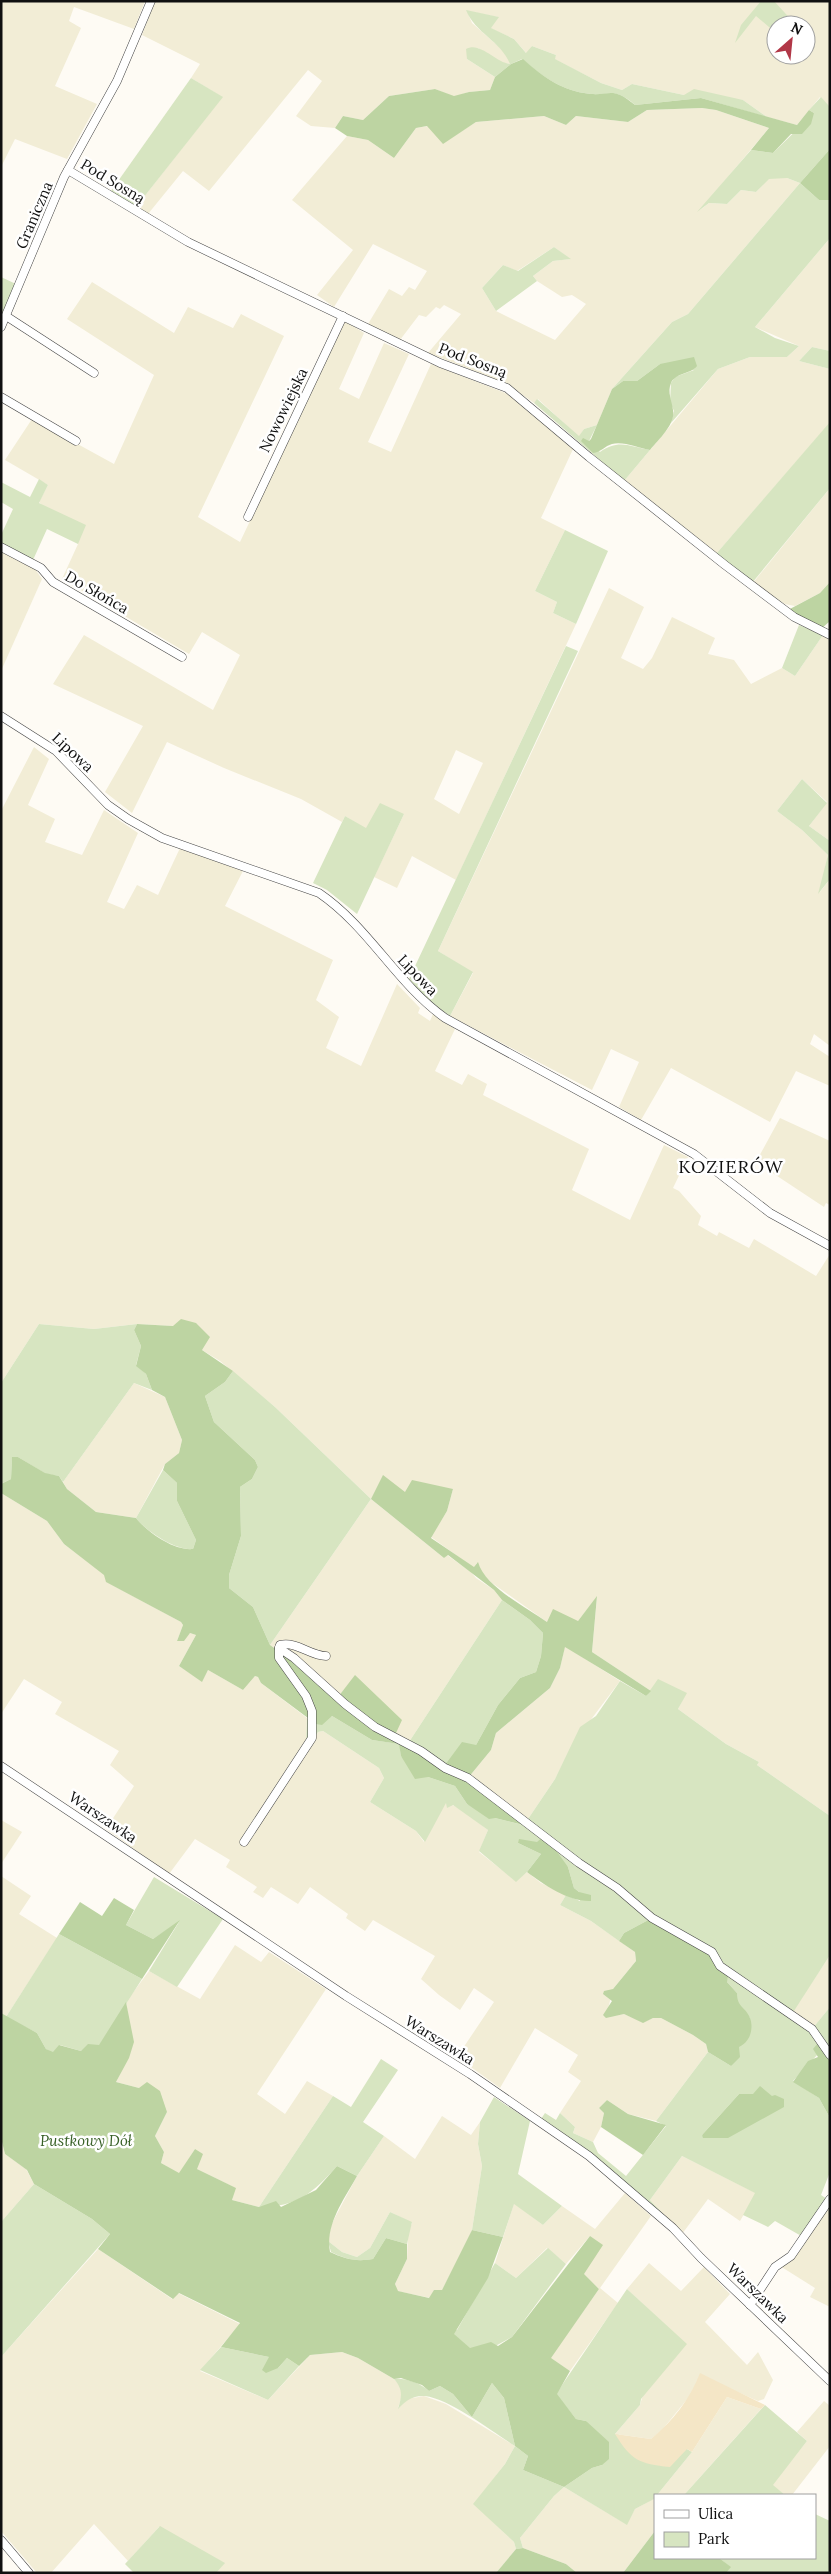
<svg xmlns="http://www.w3.org/2000/svg" width="831" height="2574" font-family="Lora,serif">
<rect width="100%" height="100%" fill="#fefbf4"/>
<g fill="#f2edd6" fill-rule="evenodd">
<path d="M1,1h144l-11,28 -60,-22 -5,14 12,7 -26,58 42,18 -30,55 -52,-20 -14,28z"/>
<path d="M155,1h675v106l-10,-10 -23,28 -30,-8 -24,-17 -59,-5 -52,-11 -10,6 -21,-7 -47,-24 2,-4 -24,-9 -5,8 -13,-15 -24,-11 8,-11 -31,-6 5,12 34,30 5,11 -9,-1 -24,-15 -11,11 28,18 -5,13 -21,2 -15,5 -19,-8 -46,7 -26,24 -20,-4 -8,12 -24,-2 -15,-10 26,-35 -14,-11 -99,121 -26,-20 -35,43 -12,-7 86,-110 -31,-19 9,-14 -58,-29zM776,25h30v30h-30z"/>
<path d="M702,108l14,2 53,18 -69,82 9,-7 18,1 14,-14 15,2 13,-14h18l13,5 -112,131 -16,8 -60,67 -15,36 -13,4 -5,8 -41,-38 -4,4 -28,-20 -78,-30 33,-39 -17,-9 -4,4 -4,-2 -10,10 -7,-2 -19,25 -32,-16 21,-35 13,7 7,-9 6,3 12,-19 -54,-27 -39,63 -17,-12 36,-45 -61,-50 55,-64 21,4 26,18 22,-30 12,-2 15,17 33,-21 68,-6 22,9 10,-9 52,6 19,-12zM554,247l16,12 -17,2 -20,15 4,5 25,16 10,-2 14,9 -31,36 -59,-29 -14,-23 21,-23 14,6z"/>
<path d="M830,238v113l-18,-4 -13,14 31,8v54l-114,131 -92,-73 94,-112 32,-12h37l12,-11 -44,-19z"/>
<path d="M92,282l82,51 14,-26 45,21 8,-14 43,22 -86,181 42,25 105,-221 19,12 -25,56 20,10 25,-56 25,11 -41,88 23,10 40,-88 82,32 61,51 -33,71 24,12 -30,61 22,11 -4,11 23,11 -120,256 -44,-24 -15,32 -23,-11 30,-63 -38,15 -21,-13 -3,6 -41,-23 -77,-31 -57,-26 -35,71 -27,-21 38,-66 -90,-42 31,-49 129,75 27,-55 -38,-23 -13,22 -127,-75 16,-35 -39,-42 9,-17 -43,-25 27,-41 82,45 40,-89 -87,-56zM456,750l27,13 -24,51 -25,-15z"/>
<path d="M830,488v94l-10,11 -25,13 -10,-2 -33,-20z"/>
<path d="M1,551l34,18 7,10 -41,92z"/>
<path d="M609,588l35,19 -23,51 22,11 9,-11 20,-41 43,21 -7,16 26,6 17,24 31,-16 13,8 28,-41 7,2v204l-21,-15 18,-24 -25,-23 -25,32 25,19 26,25 -8,37 10,-13v167l-16,-12 -4,10 20,13v29l-34,-15 -26,51 -99,-54 -30,52 -22,-13 20,-45 -28,-13 -19,41 -142,-74 23,-43 -35,-22z"/>
<path d="M34,747l15,12 -21,46 27,14 -10,23 37,13 22,-45 34,23 -31,69 17,7 13,-24 21,10 22,-47 63,23 -18,35 108,54 -17,40 23,17 -13,31 35,18 36,-82 23,24 -2,5 12,8 3,-7 22,15 -20,42 27,14 6,-11 19,10 -4,11 106,54 -17,41 58,30 34,-75 24,12 -15,31 6,3 22,25 -3,9 19,11 2,-4 30,16 5,-9 62,37 14,-22v562l-73,-51 2,-3 -33,-18 -48,-35 8,-16 -35,-2 -59,-39 5,-55 -19,24 -31,1 -55,-39 -11,-11 -4,-9 -3,5 -43,-31 16,-26 6,-22 -48,3 -34,7 73,59 3,-3 24,17 5,6 18,12 8,10 -93,142 -14,-9 -40,-57 -17,21 -26,-22 -42,-30 101,-146 -96,-92 -55,-46 -18,-11 -29,-24 -36,-2 -43,5 -55,-5 -38,59v-572z"/>
<path d="M780,1118l50,23v64l-4,-2 -2,4 -68,-45z"/>
<path d="M134,1383l31,14 17,43 -3,13 -14,11 -29,54 -40,-6 -29,-23 -4,-7z"/>
<path d="M1,1493l46,28 17,23 41,31 2,7 74,40 2,3 -6,16 13,-8 6,2 -17,31 23,15 6,-11 35,20 12,-14 3,1 3,6 46,35 -1,23 -11,27 23,-36 5,-1 56,37 5,10 -14,24 46,29 8,11 22,-40 15,7 27,21 -9,22 37,29 11,-9 14,11 25,12 -6,10 31,16 44,31 1,9 -23,28 -7,28 18,-3 19,8 10,-4h8l32,17 13,9 2,8 -52,69 -28,-7 -21,-14 -8,8 5,5 -3,14 -8,15 -20,-9 2,-6 -15,-14 21,-32 -13,-9 10,-17 -43,-27 -35,60 -43,-31 37,-55 -20,-14 -14,22 -21,-15 -18,-16 14,-23 -62,-36 -8,11 -19,-13 2,-4 -38,-27 -12,17 -27,-17 -8,11 -10,-6 4,-5 -31,-20 4,-7 -35,-21 -26,35 -63,-45 28,-43 -24,-21 9,-14 -64,-37 7,-12 -38,-23 -23,35z"/>
<path d="M565,1646l55,35 -46,61 -19,37 -27,40 -60,-41 23,-28 5,-17 54,-45 10,-20z"/>
<path d="M1,1820l21,12 -21,32z"/>
<path d="M1,1876l30,20 -12,18 38,24 -51,79 -5,-4z"/>
<path d="M235,1945l26,17 8,-10 57,37 -69,105 28,20 22,-33 26,15 -74,111 -27,-7 3,-12 -38,-19 -2,-20 -16,25 -18,-11 3,-11 -9,-16 12,-24 -28,-24 -23,-6 4,-8 8,-58 -2,-14 23,-31 51,28z"/>
<path d="M830,1955v52l-18,22 -21,-15z"/>
<path d="M442,2116l29,19 9,-13 -2,22 4,22 -10,64 -6,15 -24,45 -12,8 -33,-7 -2,-7 12,-25 1,-27 4,-9 -22,-11 -20,36 -13,9 -15,-5 -14,-11 3,-16 26,-49 27,-40 31,23z"/>
<path d="M1,2138l4,16 21,15 8,15 -33,38z"/>
<path d="M682,2156l74,37 -16,28 -32,-22 -26,35 -32,-34z"/>
<path d="M625,2193l26,23 -51,72 18,15 -48,68 -20,-13 49,-69 -16,-15 7,-38 -24,28 -19,-16 -31,30 -21,-15 19,-60 29,22 19,-19 33,23z"/>
<path d="M830,2194v113l-20,-10 5,-9 -35,-22 23,-29z"/>
<path d="M98,2249l74,50 6,-6 62,31 -40,47 68,29 42,-45 32,-3 16,6 36,21 7,7 1,10 -4,12 9,-9 17,-3 22,8 69,42 -10,18 -31,40 40,38 2,7 -20,24h-280l8,-10 -65,-36 -31,34 -34,-37 -43,49h-14l-36,-42v-174z"/>
<path d="M649,2263l32,28 23,-24 26,27 -25,28 42,43 11,-13 15,28 -9,19 -6,2 -25,-11 -40,2 -31,38 -11,9 -36,-5 25,-29 24,-81 -37,-35z"/>
<path d="M727,2397l34,12 -77,86h-27l35,-43z"/>
<path d="M824,2401l6,5v40l-38,49h-7l-13,-10 35,-44 -10,-9z"/>
<path d="M564,2487l62,37 9,-15 20,-11v33l-32,42h-46l-11,-9 -43,-16 -3,-10 34,-42z"/>
</g>
<g fill="#d7e5c1" fill-rule="evenodd">
<path d="M761,1h13l22,24h-20v8l-20,-17 -21,27 6,-18z"/>
<path d="M466,10l33,7 -8,11 23,11 12,14 6,-7 24,9 -1,4 46,24 21,7 10,-6 52,11 10,-6 49,11 24,17 -66,-19 -66,7c-23,-20 -26,-7 -51,-12 -25,-4 -43,-18 -62,-34l-11,5 -16,13 -28,-18 -1,-10c14,-8 29,13 44,15 -9,-23 -35,-31 -44,-54z"/>
<path d="M191,78l32,19 -87,110 -25,-16z"/>
<path d="M821,97l9,10v42l-30,34 19,17h11v38l-75,89 20,11 24,8 -12,11h-37l-32,12 -47,54 3,-12 -4,-9 1,-19 4,-6 19,-7 -34,-6 -23,17h-14l-11,8 60,-67 16,-8 112,-131 -13,-5 -18,1 -13,13 -15,-2 -14,14 -18,-1 -12,9 54,-62 22,3 41,-40 -5,-3z"/>
<path d="M554,247l17,12 -18,2 -20,15 4,5 -41,30 -14,-23 21,-23 15,6z"/>
<path d="M1,277l15,7 -15,33z"/>
<path d="M812,347l18,4v18l-31,-8z"/>
<path d="M537,399l42,37 5,-7 13,-4 -8,16 11,11c18,-13 29,-6 50,-2l-26,31 -90,-78z"/>
<path d="M830,422v66l-78,95 -36,-29z"/>
<path d="M39,479l9,6 -9,18 47,22 -8,19 -31,-15 -14,31 -32,-16v-9l12,-26 -12,-7v-20l29,15z"/>
<path d="M565,530l43,21 -32,73 -23,-11 4,-11 -22,-11z"/>
<path d="M799,625l24,10 -28,41 -13,-8z"/>
<path d="M566,646l12,5 -140,300 35,21 -23,44 -27,-19 -15,-16z"/>
<path d="M802,779l25,24 -18,23 21,15v38l-12,15 10,-39 -26,-25 -25,-19z"/>
<path d="M380,803l24,11 -47,100 -30,-24 -14,-7 32,-67 21,12z"/>
<path d="M39,1324l55,5 43,-5 -3,6 7,16 -5,19 10,9 6,16 -18,-7 -71,99 -4,-6 -13,-2 -28,-17 -6,1 -1,21 -10,5v-101z"/>
<path d="M233,1371l42,36 96,92 -101,146 -17,-38 -24,-19v-13l12,-39 -1,-49 12,-8 6,-12 -3,-7 -41,-38 -9,-26 20,-14z"/>
<path d="M163,1470l14,13v18l19,39 -3,9c-17,2 -47,-18 -57,-31z"/>
<path d="M502,1600l28,20 13,13 -2,23 -5,16 -16,6 -22,27 -22,40 -31,20 -36,-23z"/>
<path d="M658,1679l29,14 -9,16 48,35 33,18 -2,3 73,51v139l-38,59 20,15 18,-22v47h-12l-25,27 26,17 11,20v54l-9,23 6,4 -24,38 -28,-16 -7,6 -25,-12 12,-22 -73,-37 -32,44 32,34 -141,-115 4,-6 11,7 4,-7 15,14 -2,6 20,9 5,11 28,23 40,-50 -10,-5 52,-69 23,14 19,-48 -13,-16v-9l-10,-11 -75,-64 -28,15 -5,8 -28,-20 -31,-16 6,-10 14,6 -1,-9 -5,-4 -6,-21 -31,-25 -19,1 23,11 -14,18 -11,10 -37,-31 9,-21 -35,-25 -6,3 -1,-5 -21,39 -9,-11 -46,-29 14,-24 -5,-10 -56,-37 -5,1 -26,41 14,-32 1,-23 9,6 16,-8 40,24 28,4 1,12 27,21 27,9 12,18 28,14 40,10 -7,-9 27,-40 25,-52 16,-11 24,-35 26,15zM739,2094l33,2 -70,40v-1z"/>
<path d="M154,1877l69,42 -46,68 -28,-16 30,-49 -26,17 -27,-14z"/>
<path d="M59,1934l83,45 -43,67 -18,5 -21,-6 -7,8 -7,-4 -9,-16 -31,-16z"/>
<path d="M381,2059l17,11 -35,52 21,14 -27,40 -20,-10c-24,27 -40,41 -78,41l74,-111 18,11z"/>
<path d="M494,2097l36,24 -12,53 44,32 -19,19 -29,-21 -11,33 -31,-7 10,-64 -4,-22 2,-22z"/>
<path d="M34,2184l58,35 18,15 -109,123v-135z"/>
<path d="M390,2212l22,10 -5,22 -21,-6 -13,21c-17,3 -28,0 -42,-7l-3,-11 14,11 15,5 13,-9z"/>
<path d="M548,2248l18,16 -54,73 -33,18 -136,-35 114,10 38,-67 21,15z"/>
<path d="M627,2289l60,55 -46,55 -1,6 -25,29 72,15 5,3 -35,43h-2l-1,4 -19,10 -8,16 -63,-38 -10,9 -34,42 3,10 -7,1 -2,-7 -41,-38 32,-40 10,-18c-22,-14 -65,-47 -90,-50 -12,-1 -20,5 -27,13 4,-13 5,-20 -4,-30 12,-1 26,4 35,12l11,-5 13,8 19,23 20,-34 12,15 11,48 13,10 -5,14 41,17 28,-19 10,-3 -16,-44 -10,-2 -20,-25z"/>
<path d="M221,2347l48,10 9,11 9,-10 12,8 -31,34 -68,-30z"/>
<path d="M765,2405l42,36 -34,44 12,10h-101z"/>
<path d="M815,2514l15,7v52h-104l4,-6 -11,-9h96z"/>
<path d="M160,2526l65,37 -9,10h-82l-9,-9z"/>
</g>
<g fill="#bdd4a2">
<path d="M523,59c18,16 36,30 61,34 26,5 26,-9 51,12l66,-7 96,27 12,-15 5,3 -3,11 -9,10h-11l-18,19 -22,-3 18,-22 -53,-18 -14,-2 -55,2 -19,12 -52,-6 -10,9 -22,-9 -68,6 -33,22 -16,-18 -11,2 -22,30 -26,-18 -21,-4 -12,-8 8,-12 20,4 26,-24 46,-7 19,7 15,-4 21,-2 5,-13 16,-13z"/>
<path d="M830,149v51h-11l-19,-17z"/>
<path d="M694,357l3,9c-6,8 -22,7 -26,17 -4,9 1,18 2,27 3,14 -15,30 -23,40 -11,-2 -27,-9 -38,-6 -7,2 -11,8 -19,9l-12,-12 2,-3 6,3 2,-2 21,-50 11,-8h14l23,-17z"/>
<path d="M830,582v39l-9,8 -33,-19 32,-17z"/>
<path d="M181,1319l15,4 14,14 -8,13 31,21 -8,11 -20,14 9,26 41,38 3,7 -6,12 -12,8 1,49 -12,39v13l24,19 17,38 42,30 26,22 17,-22 47,45 -6,13 49,32 17,-23 14,3 22,-40 22,-27 16,-6 5,-16 2,-23 -13,-13 -28,-20 -8,-10 -46,-35 -4,3 -73,-59 12,-24 22,17 7,-12 41,9 -6,22 -16,27 43,29 4,-5c7,25 48,45 69,60l6,-13 25,12 19,-25 -5,56 59,39 -5,5 -81,-49 -5,21 -10,20 -54,45 -5,17 -23,28 60,41 8,9 -41,-10 -6,1 -22,-15 -12,-18 -27,-9 -13,2 -14,-23 -2,-12 -27,-4 -40,-24 -10,9 -6,-1 -55,-41 -3,-6 -3,-1 -12,14 -35,-20 -6,12 -23,-16 17,-31 -6,-2 -6,8h-7l6,-16 -2,-3 -75,-40 -2,-7 -40,-31 -17,-23 -46,-28v-9l10,-5 1,-22h6l27,16 14,3 8,13 29,23 40,6c11,14 38,33 57,31l3,-9 -19,-39v-18l-14,-13 2,-6 14,-11 3,-13 -17,-43 -13,-7 -6,-16 -10,-8 5,-20 -7,-16 3,-6 36,2z"/>
<path d="M545,1835l23,32 6,21 5,4 12,3v6c-22,1 -47,-16 -64,-29l14,-18 -23,-11 1,-4 18,3z"/>
<path d="M114,1898l20,12 -8,15 27,14 27,-19 -38,59 -83,-45 21,-32 22,14z"/>
<path d="M652,1918l60,34 16,23 -1,7 10,11c0,15 9,14 13,25 4,11 0,24 -11,29l1,10 -9,9 -23,-14 -2,-8 -13,-9 -32,-17h-8l-10,5 -19,-9 -18,4 -3,-3 9,-14 -9,-7 1,-3 9,-2 23,-28 -1,-9 -16,-11 5,-8z"/>
<path d="M126,2002l8,40 -5,16 -13,24 23,6 8,-6 13,9 7,21 -12,24 9,16 -3,11 18,10 16,-24 8,5 -6,15 39,19 -4,12 27,7 17,-6 5,6 35,-17 21,-24 20,10c-13,24 -32,48 -27,76 15,7 26,10 43,7l13,-21 21,6v15l-12,25 3,7 31,7 5,-8h8l30,-60 31,7 -15,41 -34,56 16,14 21,-6 7,4 14,-9 78,-101 13,9 -19,29 15,15 -48,69 19,13 -13,23 19,25 10,2 23,21v17l-7,6 -10,3 -28,19 -41,-17 5,-14 -13,-10 -11,-48 -12,-15 -20,34 -19,-23 -13,-8 -11,5 -7,-6 -21,-7 -7,1 -36,-21 -16,-6 -32,3 -11,11 -12,-8 -9,10 -12,5 -4,-3 7,-13 -48,-10 19,-24 -61,-30 -6,6 -75,-50 12,-15 -18,-15 -58,-35 -7,-14 -22,-16 -4,-16v-125l36,20 9,16 7,3 6,-7 22,6 7,-7 11,1z"/>
<path d="M818,2043l12,11v64l-11,-20 -26,-16 15,-21 10,-4 -5,-8z"/>
<path d="M760,2086l12,10 3,-1 9,4v8l-56,31h-25l-1,-3 37,-41h14z"/>
<path d="M607,2100l21,14 38,11 -23,30 -42,-28 3,-14 -5,-5z"/>
<path d="M655,2531v27h64l12,9 -5,6h-103z"/>
<path d="M523,2548l43,16 11,9h-81l20,-24z"/>
</g>
<path fill="#f4e6c6" d="M700,2373l65,32 -4,4 -34,-12 -35,55 -5,-3 -17,18c-31,-3 -39,-7 -55,-33l36,5c22,-18 39,-40 49,-66z"/>
<g fill="none" stroke-linecap="round" stroke-linejoin="round">
<defs>
<g id="minor">
<path d="M68,170l120,72 252,121 67,25 82,69 136,108 69,52 36,18"/>
<path d="M6,316l88,57"/>
<path d="M1,327l63,-150 53,-96 34,-80"/>
<path d="M1,397l75,44"/>
<path d="M248,517l95,-201"/>
<path d="M1,547l40,21 12,14 129,75"/>
<path d="M1,716l55,35 52,54 20,14 34,19 157,55c50,34 77,90 126,125l249,136 76,59 60,33"/>
<path d="M279,1648l1,-3c17,-4 30,11 46,11"/>
<path d="M1,1766l345,230 124,78 119,82 84,72 28,30 129,123"/>
<path d="M244,1842l68,-104v-27l-6,-15 -27,-38v-10l15,10 51,46 30,23 46,24 24,17 23,10 111,85 38,25 35,30 60,34 8,14 92,63 18,26"/>
<path d="M750,2305l25,-38 16,-11 39,-57"/>
<path d="M1,2540l28,33"/>
</g>
</defs>
<use href="#minor" stroke="#434343" stroke-width="9"/>
<use href="#minor" stroke="#fff" stroke-width="8"/>
</g>
<g text-anchor="middle" dominant-baseline="central" stroke-width="5" stroke-linejoin="round" paint-order="stroke">
<g font-size="15" fill="#101010" stroke="#fff">
<text transform="translate(113 181) rotate(31)">Pod Sosną</text>
<text transform="translate(34 215) rotate(-67)">Graniczna</text>
<text transform="translate(473 360) rotate(21)">Pod Sosną</text>
<text transform="translate(283 410) rotate(-64)">Nowowiejska</text>
<text transform="translate(97 592) rotate(30)">Do Słońca</text>
<text transform="translate(73 752) rotate(43)">Lipowa</text>
<text transform="translate(418 975) rotate(46)">Lipowa</text>
<text transform="translate(103 1817) rotate(34)">Warszawka</text>
<text transform="translate(440 2040) rotate(32)">Warszawka</text>
<text transform="translate(758 2293) rotate(44)">Warszawka</text>
</g>
<g font-size="15" font-style="italic" fill="#386127" stroke="#fff">
<text x="86" y="2140">Pustkowy Dół</text>
</g>
<g font-size="18" letter-spacing="1" fill="#101010" stroke="#fff">
<text x="731" y="1166">KOZIERÓW</text>
</g>
</g>
<rect width="831" height="2574" fill="none" stroke="#101010" stroke-width="5"/>
<rect x="654" y="2494" width="162" height="65" fill="#ffffff" stroke="#9f9f9f"/>
<rect x="664" y="2510" width="25" height="8" fill="#ffffff" stroke="#9f9f9f"/>
<text x="698" y="2519" font-size="15" fill="#101010">Ulica</text>
<rect x="664" y="2532" width="25" height="15" fill="#d7e5c1" stroke="#9f9f9f"/>
<text x="698" y="2544" font-size="15" fill="#101010">Park</text>
<g transform="translate(791 40) rotate(27)"><circle r="24" fill="#ffffff" stroke="#9f9f9f"/>
<path d="M0-4L9 19L0 12L-9 19Z" fill="#b13747"/>
<text y="-8" font-size="14" font-weight="bold" text-anchor="middle" fill="#101010">N</text>
</g>
</svg>
